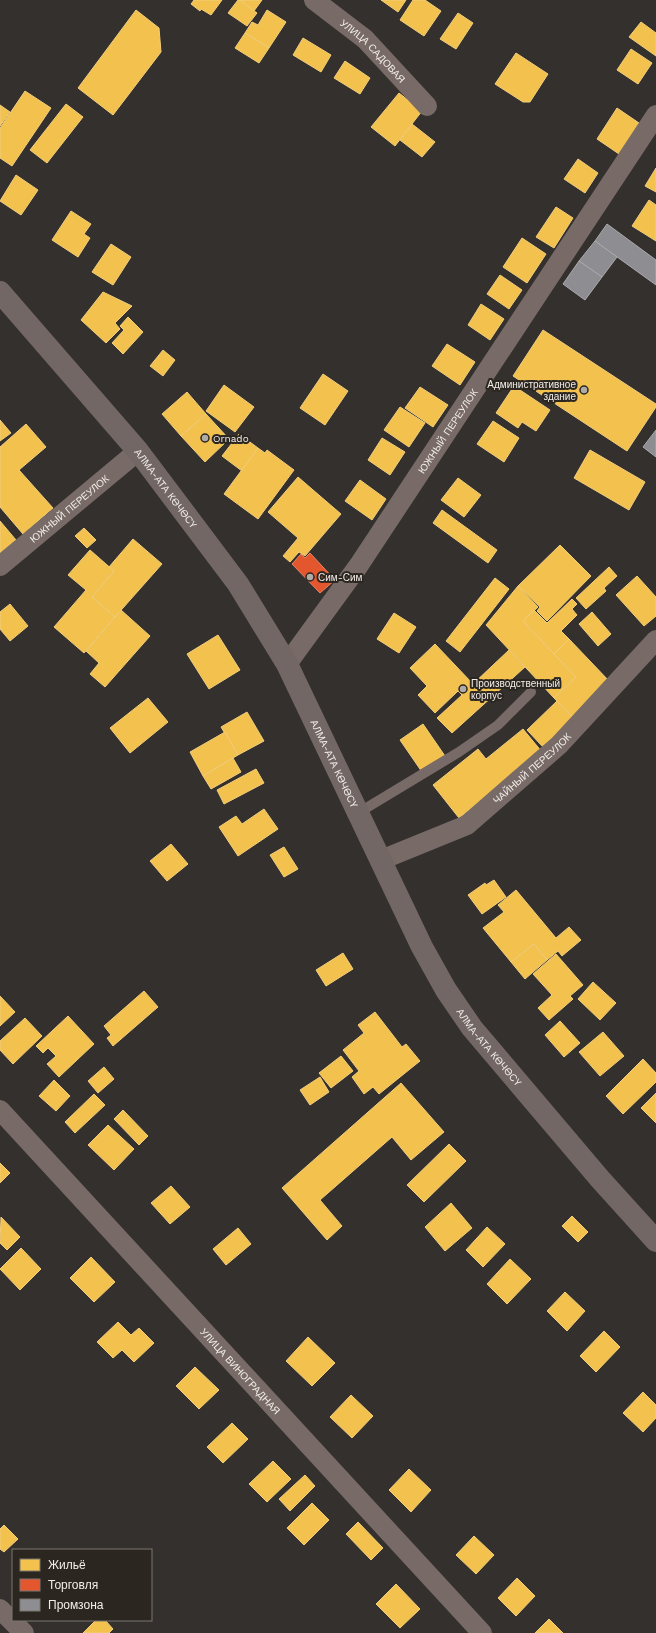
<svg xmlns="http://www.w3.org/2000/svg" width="656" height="1633" font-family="'Work Sans',sans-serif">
<rect width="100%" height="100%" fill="#33302d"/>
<g fill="#f2c14e" stroke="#f2ce7c">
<path d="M194,0h28l-11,15 -10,-6 -1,2 -9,-7z"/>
<path d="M238,0h2l17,13 -10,13 -19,-13z"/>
<path d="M240,0h22l-8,11z"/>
<path d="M381,0h25l-8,12z"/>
<path d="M413,0h12l16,11 -17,25 -24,-16z"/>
<path d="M136,10l23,18 2,24 -48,63 -35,-27z"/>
<path d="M267,10l19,12 -17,26 -24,-15 7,-11 6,3z"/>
<path d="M458,13l15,10 -17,26 -16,-10z"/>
<path d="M641,22l15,11v23l-27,-19z"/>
<path d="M245,33l24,15 -10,15 -24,-15z"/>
<path d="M303,38l28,17 -10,17 -28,-17z"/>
<path d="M631,49l21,14 -14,21 -21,-14z"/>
<path d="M516,53l32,21 -18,28h-7l-28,-18z"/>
<path d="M345,61l25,17 -10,16 -26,-16z"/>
<path d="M25,91l26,17 -39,58 -12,-8v-30z"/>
<path d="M399,93l23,18 -27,35 -24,-19z"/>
<path d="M66,104l17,13 -36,46 -17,-13z"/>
<path d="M0,105l10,7 -10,14z"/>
<path d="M617,108l22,15 -20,31 -22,-15z"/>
<path d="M412,124l23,18 -13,15 -22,-17z"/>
<path d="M578,159l20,14 -13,20 -21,-14z"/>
<path d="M656,168v24l-11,-6z"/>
<path d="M16,175l22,15 -17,25 -21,-14z"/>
<path d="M649,200l7,5v36l-24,-15z"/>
<path d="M556,207l17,11 -19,30 -18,-11z"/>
<path d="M71,211l20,13 -7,10 6,4 -12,19 -26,-17z"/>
<path d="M522,238l24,16 -19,29 -24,-16z"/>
<path d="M111,244l20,13 -18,28 -21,-13z"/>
<path d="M500,275l22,15 -13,19 -22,-15z"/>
<path d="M103,292l29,14 -17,17 5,6 -14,14 -25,-23z"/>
<path d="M481,304l23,15 -14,21 -22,-15z"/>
<path d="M128,317l15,15 -20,22 -11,-11 12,-13 -4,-4z"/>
<path d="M543,330l113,74v3l-29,44 -114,-75z"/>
<path d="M447,344l28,18 -15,23 -28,-19z"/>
<path d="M163,350l12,10 -12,16 -13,-10z"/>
<path d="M323,374l25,17 -23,34 -25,-17z"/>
<path d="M224,385l30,22 -19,25 -29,-21z"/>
<path d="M514,386l36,24 -14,21 -14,-9 -4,6 -22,-15z"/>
<path d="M420,387l28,18 -15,22 -28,-19z"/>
<path d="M187,392l19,22 -25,22 -19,-22z"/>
<path d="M400,407l25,16 -16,24 -25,-17z"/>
<path d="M206,414l23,25 -24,23 -24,-26z"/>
<path d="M0,420l11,13 -11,8z"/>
<path d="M493,421l26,17 -15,24 -27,-18z"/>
<path d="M26,424l20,23 -27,23 34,38 -30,26 -23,-27v-60z"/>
<path d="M239,434l19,14 -16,23 -20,-15z"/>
<path d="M382,438l23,14 -15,23 -22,-15z"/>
<path d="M258,448l7,5 2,-3 27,20 -36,49 -34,-25z"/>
<path d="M590,450l55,32 -16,28 -55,-32z"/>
<path d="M298,477l43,37 -36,42 -6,-4 -9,10 -7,-6 15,-18 -30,-26z"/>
<path d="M458,478l23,17 -17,22 -23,-17z"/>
<path d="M360,480l26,19 -14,21 -27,-19z"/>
<path d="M442,510l55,40 -9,13 -55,-40z"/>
<path d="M0,521l16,19 -16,13z"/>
<path d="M84,528l12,12 -9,8 -12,-12z"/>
<path d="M133,539l29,25 -47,53 -23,-20 22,-26 -5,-4z"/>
<path d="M560,545l31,31 -44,45 -10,-10 3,-4 -22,-21z"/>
<path d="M90,550l24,21 -22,26 23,20 -31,36 -30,-26 32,-37 -18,-15z"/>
<path d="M609,567l8,9 -13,12 2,3 -20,18 -10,-11z"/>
<path d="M637,576l19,21v19l-12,10 -28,-31z"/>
<path d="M495,578l14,11 -49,63 -14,-11z"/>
<path d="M518,586l20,21 -15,14 53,56 -22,21 -68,-73z"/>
<path d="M572,599l5,5 -5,5 5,6 -16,16 8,8 -15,15 -31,-33 11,-11 13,13z"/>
<path d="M10,604l18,22 -18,15 -10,-12v-17z"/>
<path d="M121,610l29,26 -45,51 -15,-13 9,-11 -13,-12z"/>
<path d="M592,612l19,22 -13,12 -19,-22z"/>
<path d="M394,613l22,14 -17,26 -22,-14z"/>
<path d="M218,635l22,35 -31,19 -22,-35z"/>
<path d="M569,639l41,43 -37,36 -19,-20 22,-21 -22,-23z"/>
<path d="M435,644l38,40 36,-34 16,17 -73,66 -15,-15 25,-23 -4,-4 -23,22 -17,-18 9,-9 -17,-18z"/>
<path d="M148,698l20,24 -38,31 -20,-25z"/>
<path d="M557,701l16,17 -30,29 -16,-17z"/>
<path d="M247,712l17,29 -26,14 -17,-28z"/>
<path d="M423,724l22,32 -23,16 -22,-32z"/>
<path d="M523,729l19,23 -83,66 -26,-33 45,-36 8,10z"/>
<path d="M225,732l13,23 -35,21 -13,-24z"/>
<path d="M233,758l8,14 -30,17 -8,-13z"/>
<path d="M256,769l8,14 -40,21 -7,-14z"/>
<path d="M264,809l14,20 -40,27 -19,-29 17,-11 6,8z"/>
<path d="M171,844l17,20 -21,17 -17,-20z"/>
<path d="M284,847l14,22 -14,8 -14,-22z"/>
<path d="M494,880l12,17 -24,17 -14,-19 17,-12 1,2z"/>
<path d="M516,890l40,48 13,-11 12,13 -19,16 -4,-5 -11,9 -13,-16 -23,18 -28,-34 21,-16 -6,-7z"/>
<path d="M534,944l13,16 -22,19 -14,-17z"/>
<path d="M343,953l10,16 -27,17 -10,-16z"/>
<path d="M556,954l27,31 -13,11 3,3 -24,21 -11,-12 14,-13 -19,-21z"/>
<path d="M593,982l23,21 -16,17 -22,-21z"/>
<path d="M144,991l14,16 -45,39 -6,-8 4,-3 -7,-9z"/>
<path d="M0,996l15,16 -15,14z"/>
<path d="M375,1012l27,35 4,-3 14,17 -41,33 -6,-7 -9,7 -12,-17 7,-6 -16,-21 21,-17 -6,-8z"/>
<path d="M68,1016l26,28 -35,33 -12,-13 9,-8 -8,-8 -5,5 -7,-7z"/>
<path d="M25,1018l17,18 -29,28 -13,-14v-9z"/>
<path d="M560,1021l20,22 -16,14 -19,-22z"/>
<path d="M603,1032l21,24 -24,20 -21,-24z"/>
<path d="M341,1056l12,15 -22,17 -12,-15z"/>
<path d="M643,1059l13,14v9l-33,32 -17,-18z"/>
<path d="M104,1067l10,12 -16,14 -10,-12z"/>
<path d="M320,1077l9,15 -19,13 -10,-15z"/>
<path d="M54,1080l16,16 -14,15 -17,-15z"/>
<path d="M401,1083l43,49 -33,28 -19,-23 -72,63 22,26 -15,14 -45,-52z"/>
<path d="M656,1093v30l-15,-15z"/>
<path d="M94,1094l11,11 -30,28 -10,-11z"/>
<path d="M123,1110l25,26 -9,9 -25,-26z"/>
<path d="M108,1125l26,24 -20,21 -26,-25z"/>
<path d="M449,1144l17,17 -42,41 -17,-17z"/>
<path d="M0,1163l10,10 -10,10z"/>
<path d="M171,1186l19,21 -20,17 -19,-21z"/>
<path d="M451,1203l21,25 -27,23 -20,-24z"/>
<path d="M572,1216l16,16 -10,10 -16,-16z"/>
<path d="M1,1217l19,20 -13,13 -7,-7z"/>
<path d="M487,1227l18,17 -22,23 -17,-17z"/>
<path d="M238,1228l13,16 -25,21 -13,-16z"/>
<path d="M21,1248l20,21 -21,21 -20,-21z"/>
<path d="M91,1257l24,25 -21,20 -24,-24z"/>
<path d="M510,1259l21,20 -24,25 -20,-20z"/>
<path d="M565,1292l20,19 -18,20 -20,-20z"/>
<path d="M118,1322l13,13 8,-7 15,15 -20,19 -12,-12 -9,8 -16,-16z"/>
<path d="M604,1331l16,16 -24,25 -16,-16z"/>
<path d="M308,1337l27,26 -23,23 -26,-25z"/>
<path d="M195,1367l24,23 -20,19 -23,-23z"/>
<path d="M643,1392l13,13v13l-13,14 -20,-19z"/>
<path d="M351,1395l22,21 -21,22 -22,-21z"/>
<path d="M232,1423l16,16 -25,24 -16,-16z"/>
<path d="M273,1461l18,18 -24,23 -18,-18z"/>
<path d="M409,1469l22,21 -20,22 -22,-22z"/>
<path d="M305,1475l10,11 -25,25 -11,-12z"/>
<path d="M312,1503l17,17 -25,25 -17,-17z"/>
<path d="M358,1522l25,26 -12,12 -25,-26z"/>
<path d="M4,1525l14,14 -14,13 -4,-3v-20z"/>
<path d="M474,1536l20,19 -18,19 -20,-19z"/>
<path d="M517,1578l18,18 -19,20 -18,-18z"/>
<path d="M396,1584l24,25 -20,19 -24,-24z"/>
<path d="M549,1619l14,14h-28z"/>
<path d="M96,1620h9l8,9 -4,4h-26z"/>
</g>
<path fill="#e4572e" stroke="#e88466" d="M310,553l25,27 -15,13 -28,-29 9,-10 4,4z"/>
<g fill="#8d8d92" stroke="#abaaac">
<path d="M607,224l49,36v25l-61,-44z"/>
<path d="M595,241l22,16 -15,20 -23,-16z"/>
<path d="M579,261l23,16 -17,23 -22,-16z"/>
<path d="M656,430v27l-13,-10z"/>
</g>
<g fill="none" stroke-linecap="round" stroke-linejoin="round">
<path stroke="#786a66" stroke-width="10" d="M358,813l101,-61 39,-27 33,-33"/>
<g stroke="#786a66" stroke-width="20">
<path id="s1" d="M314,0l51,39 62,67"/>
<path id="s2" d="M0,566l138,-115"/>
<path id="s3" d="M287,664l72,-99 297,-450"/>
<path id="s4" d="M381,860l86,-35 92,-80 97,-105"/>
<path id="s5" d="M0,1110l482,523"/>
<path d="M0,1609l24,24"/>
</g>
<path stroke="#726764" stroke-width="22" id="s6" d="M0,292l138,159 100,133 49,80 135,283 24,43 26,38 128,151 56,62"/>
</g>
<g fill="#afaba7" stroke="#2c2620" stroke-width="1.5">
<circle cx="584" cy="390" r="4"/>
<circle cx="205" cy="438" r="4"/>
<circle cx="310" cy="577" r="4"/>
<circle cx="463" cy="689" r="4"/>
</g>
<g text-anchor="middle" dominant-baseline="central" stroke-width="4" stroke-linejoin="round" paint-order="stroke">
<g font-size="10" fill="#f2ede9" stroke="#2c2620">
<text stroke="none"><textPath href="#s1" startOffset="78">УЛИЦА САДОВАЯ</textPath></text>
<text stroke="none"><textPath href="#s3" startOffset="283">ЮЖНЫЙ ПЕРЕУЛОК</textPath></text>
<text stroke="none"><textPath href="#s6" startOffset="257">АЛМА-АТА КӨЧӨСҮ</textPath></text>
<text stroke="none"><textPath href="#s2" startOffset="90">ЮЖНЫЙ ПЕРЕУЛОК</textPath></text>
<text stroke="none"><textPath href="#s6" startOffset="581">АЛМА-АТА КӨЧӨСҮ</textPath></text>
<text stroke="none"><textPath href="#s4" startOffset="179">ЧАЙНЫЙ ПЕРЕУЛОК</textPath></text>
<text stroke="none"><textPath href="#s6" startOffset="905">АЛМА-АТА КӨЧӨСҮ</textPath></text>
<text stroke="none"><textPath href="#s5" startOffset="355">УЛИЦА ВИНОГРАДНАЯ</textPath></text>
</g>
<g font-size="10" fill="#f2ede9" stroke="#2c2620" text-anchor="start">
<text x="576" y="384" text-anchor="end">Административное<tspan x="576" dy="12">здание</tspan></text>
<text x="213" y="438">Ornado</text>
<text x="318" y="577">Сим-Сим</text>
<text x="471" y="683">Производственный<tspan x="471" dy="12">корпус</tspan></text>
</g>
</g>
<rect x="12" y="1549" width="140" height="72" fill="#2c2620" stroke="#7b7670"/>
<rect x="20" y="1559" width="20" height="12" fill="#f2c14e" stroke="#7b7670"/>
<text x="48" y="1569" font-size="12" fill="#f2ede9">Жильё</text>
<rect x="20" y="1579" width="20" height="12" fill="#e4572e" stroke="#7b7670"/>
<text x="48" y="1589" font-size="12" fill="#f2ede9">Торговля</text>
<rect x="20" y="1599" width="20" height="12" fill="#8d8d92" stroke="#7b7670"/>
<text x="48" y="1609" font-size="12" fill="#f2ede9">Промзона</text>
</svg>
